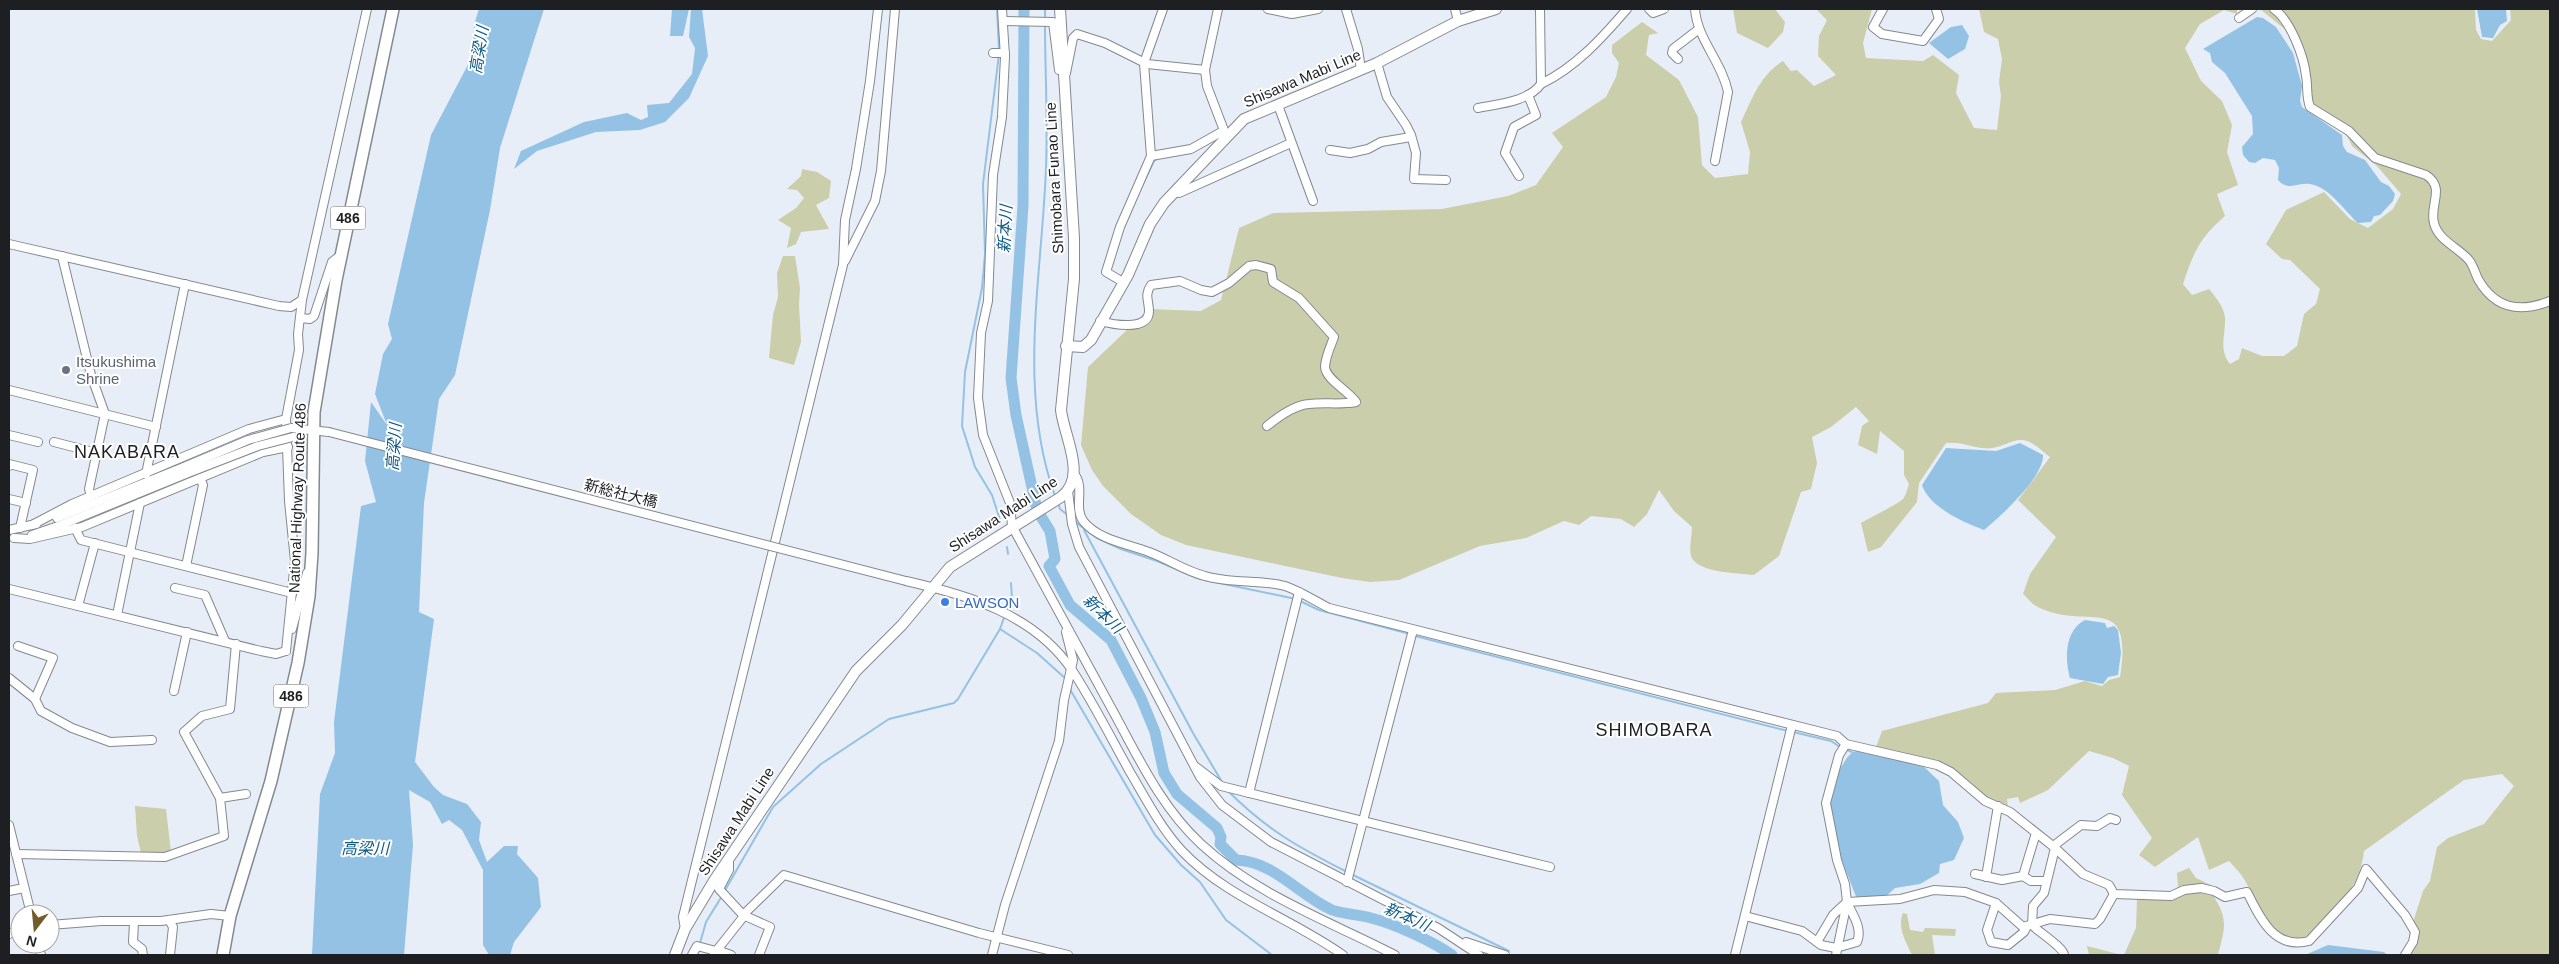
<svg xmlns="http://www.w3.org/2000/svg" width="2559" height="964" font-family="Helvetica,'Noto Sans JP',sans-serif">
<rect width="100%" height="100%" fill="#e8eef7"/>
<g fill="#cbceaa">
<path d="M1733,9h42l10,13 -2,10 -15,16 -31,-15z"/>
<path d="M1816,9h56l-9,34 3,15 57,3 10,-6 26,20 -3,18 18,35 23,2 4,-34 -2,-14 3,-23 -4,-20 -14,-7 -5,-23h258v5l-13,-4 -24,14 -15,24 16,33 21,20 10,24 -5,27 11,33 -21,9 8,22c-26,22 -32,38 -42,68l9,11 17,-6c7,9 14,16 16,28 1,18 -7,32 5,47l9,-5 3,-11 20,8h22l13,-10 7,-32 12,-10 4,-15 -30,-29 -8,-1 -16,-15 20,-34 38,-18 26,27 18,9 25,-19 8,-15 -24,-28 -25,-20 -5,-11 -38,-35 -7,-32 -15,-37 -27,-22h215l1,21 5,9 11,2 19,-21 -1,-11h40v946h-141l4,-33 10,-31 7,-10 7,-34 11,-9 36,-14 30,-38 -12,-12 -38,6 -100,71c-4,38 -29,58 -55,84 -39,21 -52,-38 -67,-59 -4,-6 -9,-10 -13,-15l-20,9 -11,-33 -43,30 -16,-12 13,-17 -30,-43 7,-29 -16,-8 -24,-7 -41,39 -28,13 -2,-6 -11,2 1,7 -20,-6 -48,-38 -64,-15 6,-16 106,-28 8,-10 59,-3 30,-9 17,5 7,-6 11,-3c14,-88 -33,-45 -82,-70 -6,-2 -10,-9 -15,-13l7,-20 26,-37 -38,-37 32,-43c-7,-5 -16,-14 -23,-16 -12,-4 -23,6 -35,7 -17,2 -28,-7 -46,-5l-27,40 -2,19 -36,45 -13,5 -7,-29c8,-5 39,-20 42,-24 3,-4 4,-10 6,-15l-5,-9v-24l-24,-20 -3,23 -19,-9 4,-19 7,-5 -13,-14 -25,20 -19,10 5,26 -6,26 -10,3 -22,64 -25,19c-15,-2 -58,-2 -63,-19 -2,-8 1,-21 1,-29l-18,-16 -15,-21 -12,24 -13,13 -13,-8 -30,-3 -12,9 -15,-4 -38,17 -46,8 -81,34 -29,2 -28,-4 -156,-33 -25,-10 -30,-21 -28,-28 -11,-16 -11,-25 7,-78 61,-58 52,2 20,-11 18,-72 34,-15 169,-4 66,-13 28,-11 27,-38 -11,-14 54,-36 10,-20 3,-14 -7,-10v-8l30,-23 16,11 -9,2 -3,20 33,25 19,37 4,48 13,13 33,-4 2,-22 -9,-30c11,-23 19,-47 42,-61l8,10 6,-1 17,16 22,-11 -18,-19 1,-20 8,-16z"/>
<path d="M802,169l15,3 14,9 -2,17 -13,7 13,24 -28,3 -5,12 -9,4 4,-20 -13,-8 18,-12 8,-10 -7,-8 -10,-1 14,-13z"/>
<path d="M783,256h12l5,32 -1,16 2,38 -7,23 -25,-7 4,-43 5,-18 -1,-24z"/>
<path d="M135,806l31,3 5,43 -7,3 -22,2 -5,-21z"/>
<path d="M2189,868l7,10 17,8 -1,8c17,25 13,34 6,61h-94l12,-27 1,-29 34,-1 7,-12 -1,-13z"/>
<path d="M1903,913l4,1 3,16 13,2 2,-4 31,1 -1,7 -23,-1 3,20h-23c-6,-13 -15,-28 -9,-42z"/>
<path d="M2087,946l35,9h-33z"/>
</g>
<g fill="#94c2e4">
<path d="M479,9h65l-44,139 -10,62 -35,165 -16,24 -15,104 -5,109 15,7 -19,143 19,25 9,8 24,9 14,18 -2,18 8,22 17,-16h14l-1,8 21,24 3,29 -27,35 -4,13h-21l-6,-10v-75l-21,-40 -13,-10 -7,4 -12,-22 -21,-12 4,55 -9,110h-92l8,-161 15,-41 -1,-31 27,-216 15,-4 -11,-41 6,-59 16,23 -12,-31 8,-40 9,-15 -4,-15 43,-189 41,-78 2,-32z"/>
<path d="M672,9h17l-6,27h-13z"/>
<path d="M691,9h11l6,47 -19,42 -24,24 -25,8 -44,2 -59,19 -23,18 7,-18 63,-29 43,-9 14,7 7,-3 -1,-12 22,-2 23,-29 3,-26 -6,-11z"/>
<path d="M2477,9h29l1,12 -7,4 -7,13 -11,-1z"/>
<path d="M2257,17l6,1 13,9 17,26 9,33 -2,15 2,6 40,28 1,11 4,6 18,8 16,22 8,4 6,8 -2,7 -13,14 -6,1 -3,6 -13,1c-13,-12 -27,-33 -44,-38 -14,-5 -25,8 -36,-5l1,-12 -4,-8 -12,-2 -8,5 -6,-1 -6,-7 -1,-8 11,-13 -1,-18 -27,-43 -13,-11 -2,-9 -7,-4z"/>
<path d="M1962,25l7,11 -4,13 -17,10 -19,-16 22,-16z"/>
<path d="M2020,443l23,12c1,22 -42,61 -59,75 -21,-8 -54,-22 -62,-45l24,-37 50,3z"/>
<path d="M2085,620l20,3 2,5 7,-2 4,4 3,23 -3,22 -10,2 -5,7 -33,-6c-5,-19 -6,-47 15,-58z"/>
<path d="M1856,751l67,15 16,15 4,24 15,17 6,16 -10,22 -14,4 -1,9 -19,11 -25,4 -11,10 -27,1c-16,-43 -41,-87 -16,-132 5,-7 7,-13 15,-16z"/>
<path d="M2328,945l56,7 3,3h-82z"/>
</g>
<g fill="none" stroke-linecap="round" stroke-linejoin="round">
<g stroke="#94c2e4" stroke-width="2">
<path d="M997,9l2,41"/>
<path d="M1045,9v10"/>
<path d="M1045,24c0,48 3,96 1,144 -4,108 -29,223 9,328"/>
<path d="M999,54l-16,130 2,70 -3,34 -17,84 -3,54 13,41 17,28 9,28"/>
<path d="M1139,192l15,-31 5,-3"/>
<path d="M1058,503l2,6 9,7"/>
<path d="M1074,521l23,17 24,11 36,12 43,18 96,20"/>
<path d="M1084,530l109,203 29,49"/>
<path d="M1007,547l1,7"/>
<path d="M1300,601l19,9 91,24"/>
<path d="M1007,611l5,-13 -1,-15"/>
<path d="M1000,629l37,24 29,26"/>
<path d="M1415,636l373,95"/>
<path d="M1070,685l1,6 84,144 26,30 19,17 26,38 46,35"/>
<path d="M1793,732l38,9 9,6"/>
<path d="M1845,749l9,4"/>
<path d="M1228,791c39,39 70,56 119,81"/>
<path d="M1351,874l158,77"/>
<path d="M724,892l49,-85 48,-43 68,-45 65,-16 4,-4 42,-70 5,-14"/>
<path d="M700,943l6,-21 16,-26"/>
</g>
<path stroke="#94c2e4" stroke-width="11" d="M1024,9l-1,197 -12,172 5,37 21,95 13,21 5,28 -6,7 21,39 41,35 30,58 14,34 9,41 13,21 40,34 4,9 -1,7 16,16c37,1 62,34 94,49 6,4 31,6 41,9 24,6 61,23 81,37"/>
<defs>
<g id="minor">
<path d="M1002,9l3,48 -3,60 -9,58 -5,126 -7,32 -3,65 5,37 27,68 2,23c34,62 68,125 102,187 25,46 48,95 87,131 55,51 128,77 194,111"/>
<path d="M1268,9l24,5 26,-5"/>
<path d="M1346,9l12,40 3,21"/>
<path d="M1455,9l3,12"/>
<path d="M1540,9l1,75c35,-17 61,-46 86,-75"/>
<path d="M1649,9l4,4 11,-4"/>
<path d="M1695,9c2,30 27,53 33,83l-13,69"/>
<path d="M1883,9l-10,18 9,7 41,7 16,-22 -3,-10"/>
<path d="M2274,9c16,11 30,47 32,67 2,10 0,21 4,31l39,24 26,27 51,17c20,13 3,30 8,48 4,17 23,24 34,36 5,5 7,14 10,20 17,30 42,34 72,22"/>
<path d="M2239,18l13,-9"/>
<path d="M1003,21l50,1 6,48"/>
<path d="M993,53h12"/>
<path d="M1678,59l-6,-6 1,-4 26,-20"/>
<path d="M1377,63l10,34 19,28 5,10 5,18 -2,26 32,1"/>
<path d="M1205,70l2,16 18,47"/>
<path d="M1066,73l7,-35 4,-4 28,9 42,21 58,6 13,-61"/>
<path d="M1278,105l35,96"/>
<path d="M1478,108c20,-4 50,-6 63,-24"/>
<path d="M1330,150l20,3 18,-4 13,-7 30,-5"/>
<path d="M1151,156l40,-7 32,-18"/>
<path d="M1519,176l-14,-23 9,-26 22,-12 -8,-20"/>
<path d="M1174,192l5,1 112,-50"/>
<path d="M9,244l270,62 12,1 11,-7 65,-291"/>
<path d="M62,256l29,119 14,39 -16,75 2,7"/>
<path d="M845,261l30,-60 6,-30 14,-162"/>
<path d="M1123,282l-17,-10 14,-45 31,-71 -7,-93 19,-54"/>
<path d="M300,318l10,1 4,-3 18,-54 9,-7"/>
<path d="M1100,321c11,3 49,11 49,-10 0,-10 -5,-16 2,-26l29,-4 21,9 11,2 17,-9 20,-17 7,-1 15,4 2,13 26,16 35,39c-3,8 -9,21 -9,30 1,13 24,24 31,35 -16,3 -31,0 -47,2 -15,1 -31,13 -42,22"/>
<path d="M9,390l147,37"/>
<path d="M291,428l38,4"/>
<path d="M9,435l29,7"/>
<path d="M54,442l43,11"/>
<path d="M9,466v-2l24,6 -13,58"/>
<path d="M146,474l39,-190"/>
<path d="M1075,475c10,13 -2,34 9,47 15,18 44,22 65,30 19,7 36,19 56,24 26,8 54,3 80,10 15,5 30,15 44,22l508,128 9,8 91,21 14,7 34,29 25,11 44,35 29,27 26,11 5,9 57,2 13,-6 17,-2 13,3 11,6 22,-5c13,26 27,58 62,49l49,-53 8,-19 39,46 10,17 -2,10 -8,13"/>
<path d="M1068,491l4,33 7,23 121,230 22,28 49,37 167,86 41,27"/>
<path d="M9,499l17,4"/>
<path d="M57,518l127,-51"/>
<path d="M32,525l40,-21 177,-75 37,-10"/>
<path d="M75,528l6,12 211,53"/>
<path d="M9,530l27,-6"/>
<path d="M32,535l29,-10 127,-52"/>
<path d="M14,538l16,1 52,-12 181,-75 25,-5"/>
<path d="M186,566l17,-81 -3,-7"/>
<path d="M906,581c62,14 128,33 166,89 21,32 39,68 58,102 16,27 30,55 52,79 45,47 109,67 161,104"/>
<path d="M175,588l30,7 20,46"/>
<path d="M9,589l252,62 15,3 10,-3"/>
<path d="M78,606l17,-63"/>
<path d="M117,615l23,-112"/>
<path d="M292,629l15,-56"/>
<path d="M18,646l35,12 -18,41"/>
<path d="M286,651l9,-90 -6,-60 -3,-82 13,-69 -1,-16 4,-34"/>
<path d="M9,678l26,21 6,12 31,17 38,14 42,-2"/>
<path d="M174,691l13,-59"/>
<path d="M1196,767l25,19 329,81"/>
<path d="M1249,793l50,-201"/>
<path d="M220,798l26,-4"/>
<path d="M9,825l22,89"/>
<path d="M2036,833l-13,43 8,5h15"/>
<path d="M16,854l149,3 59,-21 -4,-38 -36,-66 18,-16 28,-7 6,-65"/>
<path d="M729,858v12l-10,19 24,26 41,-40 195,58 89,22"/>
<path d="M1975,874l27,6 21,-4"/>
<path d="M1986,877l12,-71"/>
<path d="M1347,882l66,-252"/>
<path d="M9,891l15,-3"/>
<path d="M1996,903l-9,27 4,12 17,3 16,-13 3,-6"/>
<path d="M743,915l27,12 -11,28"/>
<path d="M1745,916l57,15 19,14 15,3 21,-6c6,-14 -5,-28 -10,-40"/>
<path d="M169,920l4,7 -3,28"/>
<path d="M134,922l-1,20 9,7 1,6"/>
<path d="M50,925l51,-4h60l50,-7 19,2"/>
<path d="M685,929l-2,-12 160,-652 2,-45 11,-51 14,-88 8,-72"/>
<path d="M9,934l11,-5"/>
<path d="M1466,942l39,13"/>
<path d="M1817,942l16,-27 14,-13 53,-3 34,-9 31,2 31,11 27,24 27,-8 45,5 5,-5 14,-25"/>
<path d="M38,944l3,11"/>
<path d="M717,950l27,-34"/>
<path d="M714,954l3,-4 14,5"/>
<path d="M692,955l5,-9 19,5"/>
<path d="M992,955l13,-50 54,-164 5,-41 9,-40 -7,-28"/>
<path d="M1735,955l57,-230"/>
<path d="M1836,955l11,-53 -2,-18 -8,-24 -11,-57 13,-48 7,-11"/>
<path d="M2064,955c-1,-8 -24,-22 -32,-30l1,-19 11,-13 12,-49 25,-19 16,1 13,-8 6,2"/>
</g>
<g id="major">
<path d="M1066,346l17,1 8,-7 37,-65 22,-51 14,-21 80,-84 133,-56 81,-42 38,-12"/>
<path d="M675,955l10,-26 30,-50 141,-208 46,-46 48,-58 111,-70c27,-20 3,-60 0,-87l13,-131v-41l-14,-229"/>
</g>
<path id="highway" d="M223,955l7,-39 41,-135 27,-118 11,-67 3,-43 2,-141 22,-132 57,-271"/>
</defs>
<use href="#minor" stroke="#838990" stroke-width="10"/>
<use href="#major" stroke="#838990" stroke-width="12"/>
<use href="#highway" stroke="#838990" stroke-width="14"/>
<use href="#minor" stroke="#fff" stroke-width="8"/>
<use href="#major" stroke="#fff" stroke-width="10"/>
<use href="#highway" stroke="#fff" stroke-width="11"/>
<defs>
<g id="minor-bridge">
<path d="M329,432l577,149"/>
<path d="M184,467l64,-27 43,-12"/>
<path d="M188,473l70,-27 35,-9"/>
</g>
</defs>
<use href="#minor-bridge" stroke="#838990" stroke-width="10" stroke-linecap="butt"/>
<use href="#minor-bridge" stroke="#fff" stroke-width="8"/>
</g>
<circle fill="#6b7280" stroke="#fff" stroke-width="2" cx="66" cy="370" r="5"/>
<circle fill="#3f7fe0" stroke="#fff" stroke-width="2" cx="945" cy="602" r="5"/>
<g text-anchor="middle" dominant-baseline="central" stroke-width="4" stroke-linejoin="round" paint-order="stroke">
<g fill="#fff" stroke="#616264" stroke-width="1">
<rect x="330.5" y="206.5" width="35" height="23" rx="4"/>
<rect x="273.5" y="684.5" width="35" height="23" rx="4"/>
</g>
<g font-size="14" font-weight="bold" fill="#1d1f22">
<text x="348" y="218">486</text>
<text x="291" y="696">486</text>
</g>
<g font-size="15" fill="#1d1f22" stroke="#fff">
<text transform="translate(1302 78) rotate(-23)">Shisawa Mabi Line</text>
<text transform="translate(1054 178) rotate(-93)">Shimobara Funao Line</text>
<text transform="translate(621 493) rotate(14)">新総社大橋</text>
<text transform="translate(297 498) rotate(-88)">National Highway Route 486</text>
<text transform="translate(1003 514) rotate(-33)">Shisawa Mabi Line</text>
<text transform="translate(736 821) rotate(-57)">Shisawa Mabi Line</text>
</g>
<g font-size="15" fill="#5b616d" stroke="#fff" text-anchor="start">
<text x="76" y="361">Itsukushima<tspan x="76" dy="17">Shrine</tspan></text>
</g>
<g font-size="15" fill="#366cbe" stroke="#fff" text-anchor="start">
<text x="955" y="602">LAWSON</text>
</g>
<g font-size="16" font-style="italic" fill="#0d5b86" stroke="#fff">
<text transform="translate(479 50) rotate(-81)">高梁川</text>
<text transform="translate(1005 229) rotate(-87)">新本川</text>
<text transform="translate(394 447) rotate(-86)">高梁川</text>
<text transform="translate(1103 614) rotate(44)">新本川</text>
<text x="365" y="848">高梁川</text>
<text transform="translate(1407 917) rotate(24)">新本川</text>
</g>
<g font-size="18" letter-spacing="1" fill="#1d1f22" stroke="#fff">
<text x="127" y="452">NAKABARA</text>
<text x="1654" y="730">SHIMOBARA</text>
</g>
</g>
<rect width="2559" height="964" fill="none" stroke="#1d1f22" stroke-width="20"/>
<g transform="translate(35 929) rotate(196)"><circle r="24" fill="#ffffff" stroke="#a5a5a7"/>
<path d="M0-4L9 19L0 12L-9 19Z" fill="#715c2b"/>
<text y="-8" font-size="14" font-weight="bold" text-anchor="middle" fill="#1d1f22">N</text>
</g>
</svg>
